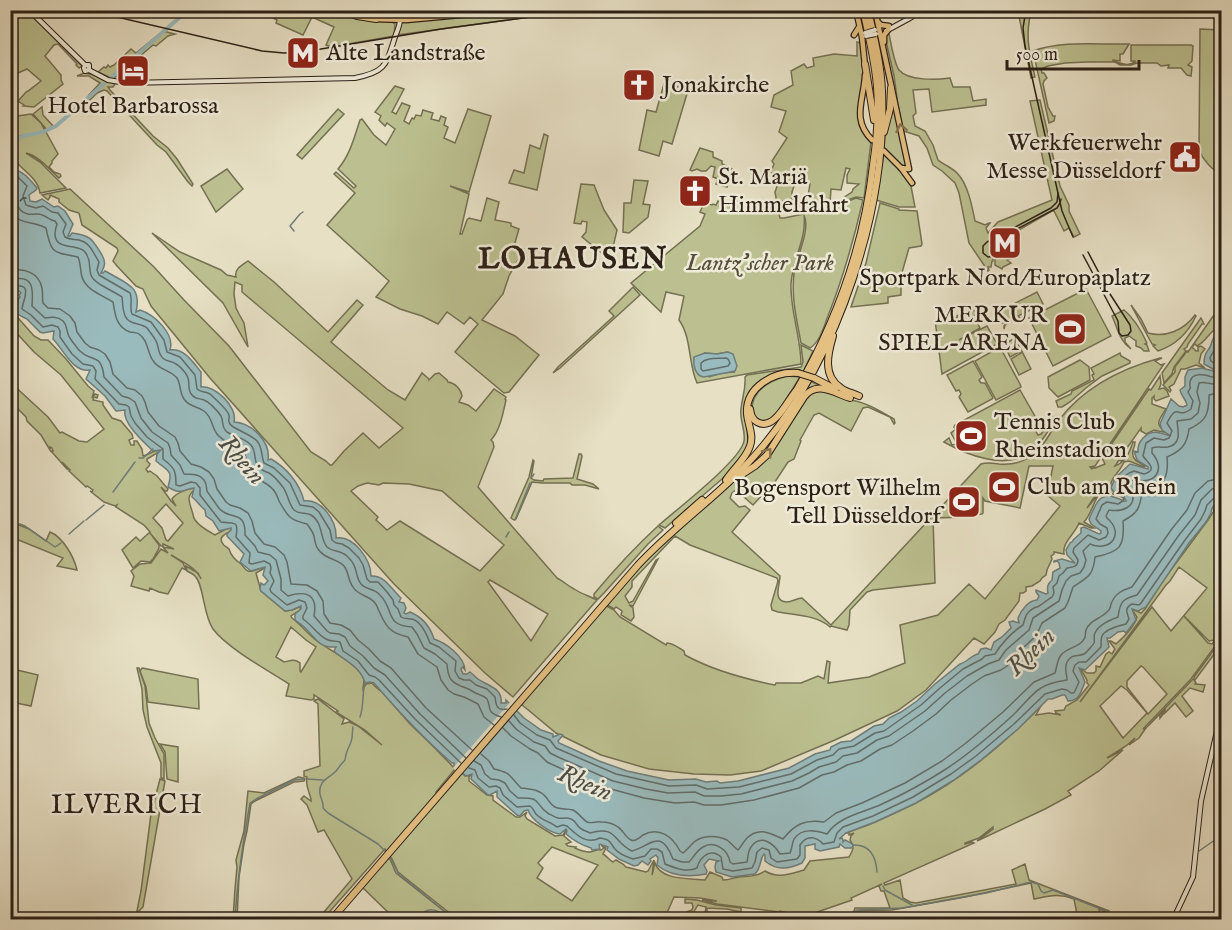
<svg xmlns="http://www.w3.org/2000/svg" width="1232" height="930" font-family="'IM FELL English',serif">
<rect width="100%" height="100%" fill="#e7e0c5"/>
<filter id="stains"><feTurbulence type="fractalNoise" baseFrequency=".00333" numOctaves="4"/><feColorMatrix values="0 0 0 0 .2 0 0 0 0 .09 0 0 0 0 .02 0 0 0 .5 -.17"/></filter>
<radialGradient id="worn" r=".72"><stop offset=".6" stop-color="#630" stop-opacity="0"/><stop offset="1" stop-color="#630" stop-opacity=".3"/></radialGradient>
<g fill="#bcc090" stroke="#747053" stroke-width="1.5" fill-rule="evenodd">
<path d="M10,11h14l11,8 47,47 -3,2 -3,-3 1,-1 -19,-20 -4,1 -9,11 16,19v5l2,4 -29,23 -11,-1 1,-1 -6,-4 8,-9 2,-1 13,-10 -14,-12 -9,4 -7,-9z"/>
<path d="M259,11h79l24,7 30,4 3,2 -1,12 -63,11 -5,-2 8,-18 -22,-10 -9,18 -27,-12 1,-3z"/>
<path d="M541,11h35l-179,24 5,-14z"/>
<path d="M1018,11h13c-6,27 -2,39 4,66l-4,1z"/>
<path d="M1200,29l21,1v144c-9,-4 -18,-14 -22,-24z"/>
<path d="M163,31l12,3 -7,2 -12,10 -3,-1 -40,34 -15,-7 6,-5 2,1 2,-3 2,2 4,-2 17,-16 5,4z"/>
<path d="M889,34c2,9 5,29 10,36 9,11 38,10 51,8l3,9h17l3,14 13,-2v6l-54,7 -3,-23 -16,1 3,23 -3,3 2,10 10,5 8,14 5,15c6,5 15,8 20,14 10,11 14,32 17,47l10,4 4,-2h1l-4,5 2,5 10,-11 54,-22 -22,-99 10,-1 20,86 9,19v6l11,23 -6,3 -5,-9 -5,3 -10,-20h-2l-35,20 -2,-2 -4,3 -14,20 1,2 9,-12 8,15 -8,3 4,3 -8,4 -1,2 -7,-4v-8l-2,2v2h-1l-1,6h-3l1,3 -1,1 -19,-28 -10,-50 -4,-10 -13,-12 -9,-6 -6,-17 -8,-12 -16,-5 -5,-26 -4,-29 -9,-39z"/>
<path d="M857,42l4,1c1,12 3,25 2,37 -2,26 -13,41 8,62l-7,56 -8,-1 -14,5 1,-4 9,-6 1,-3 6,-5 -12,-1v-8l3,-6 -4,-1 -5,22 -10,-1 -1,14 -23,-1 3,-18 -15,-1 -3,9v9h-10l-5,2 -2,-11 5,-14 -11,-7 2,-3 1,1 2,-5 -2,-3 15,-23 -8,-6 7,-21 -15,-4 3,-12 19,-10 -2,-14 13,-7 3,4 7,-2 -1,-8 21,-4 23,2z"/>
<path d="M1129,44l-6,10h-3v7l-7,-1v1c8,2 14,6 22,1v-1h-4v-16h60l2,1 -1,15 -4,4 4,2 -1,9 -4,-1 -6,-7h-13l1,-3 -8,1 -4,-3h-20l-6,2h-11l-5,-3h-29l-21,1 -17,3 -7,3 1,4h2l3,5 -3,3 -1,3 5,23 5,9h2l-1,5 -5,2 -16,-72c30,-11 65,-6 96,-7z"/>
<path d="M84,73c11,0 21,8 31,11l-2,3h-5l2,3 43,46 15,12 9,11 16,25 -1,2 -4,-4 -22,-30 -9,-7 -50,-54 -3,-1 -7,3 -7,7 -3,-1 2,-4 11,-12 -11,-7h-12z"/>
<path d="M664,84l14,3 1,-2 10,2 -17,57 -9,-3 -4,15 -20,-6 8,-40 9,2z"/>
<path d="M395,86l9,3 -12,23 4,2 6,-11 8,3 -6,15 5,3 3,-6 2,1 2,-4 5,1 2,-6 10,3 -2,6 8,2 2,-5 5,2 -2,7 4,2 -4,11 11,5 13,-34 23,7 -22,76 -19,-6 19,8 -9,40h2l5,-14 2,-2 12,3 6,-23 12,4 -4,18 16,3v3l8,3 -5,17 10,3 -15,27 -6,18 -21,26 33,16 24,19 -30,37 -5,1 -49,-41 23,-28 -8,-7 -6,7 -17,-12 -9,12 -16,-8 -22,-7 -24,-12 13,-16 -62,-56 28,-32 -21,-19 2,-2 18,16 2,-2 -18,-17c12,-14 16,-31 22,-49l2,-1 12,16 12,10 9,-16 -8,-6 -2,3 -6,-6 2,-4 -6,-4z"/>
<path d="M893,97l14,71 -3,-1 -20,-18 1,-17z"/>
<path d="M42,107l1,8 11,12 -7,3 -6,-7 4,8 -25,5 -9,10v-29l20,-3 10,9 -8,-9z"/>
<path d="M338,109l6,5 -42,45 -5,-4z"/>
<path d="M46,132l12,22 -6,7v2l-3,4 5,5 6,2 1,2 -2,2c-10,-9 -20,-22 -33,-25l14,9 26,26 -26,5c-3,-20 -28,-26 -29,-43l2,-2 2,1 -1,-3h-2l11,-10z"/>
<path d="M544,134l4,2 -11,54 -28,-7 5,-13 10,3 6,-28 10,4z"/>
<path d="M700,148l13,4v5l9,4v3l10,5 -5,18 -11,-3 2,-5 -5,-2 2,-10 -4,-1 -5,5h-5l-4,-2 -5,2 -2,-1z"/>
<path d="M884,153l24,25 3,8 4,21h-16l-23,-7z"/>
<path d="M227,169l16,20 -27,23 -15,-26z"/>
<path d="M634,180l14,1 -5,23 7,1 -2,12 -19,16 -6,-1 1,-29h7z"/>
<path d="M581,184l13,1 10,25 13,20 -7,30 -28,-23 4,-5 1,-10 -5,-1 -1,3 -7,-1z"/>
<path d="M70,189l84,78 30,33 45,46 82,106 15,9 4,4h2l12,-14 19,-18 16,15 24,-20 -161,-136v-7l-7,-3 -1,12 2,14 3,6 5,9 4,24 -25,-44 -71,-70 28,19 41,18 6,5 9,2c-2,-8 6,-12 12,-16l26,21 54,50 29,-32 6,5 -32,37 57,48 17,10 17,-27 7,6v1l6,-6 4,-1 8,7 1,2c7,1 13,7 14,14l-3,6 9,3 8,6 18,-22 12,8 -1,2 1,1c-3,13 -6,31 -15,40l2,2 1,5 -16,40 79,91c6,3 11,8 17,11 6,4 15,7 23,11l-84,97 -28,-24 -91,-89 -184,-206 -59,-72 -8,-17 -7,-3 -19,-20 -4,-5 5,-10 -1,-3 -35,-23 -3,-12 -10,-3 -10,-8v-3l-9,-4v2l-2,3 -6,-5zM367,483l12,2 4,-2 26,1 33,7 62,54 -24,26 -80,-50 -13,9 -11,-10 2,-3 -27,-26 7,-5zM490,580l58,34 -17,27 -43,-59z"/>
<path d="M856,198l7,2c-9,39 -20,78 -35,116 -4,10 -8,26 -18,32l-9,-5c-4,-23 -10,-45 -7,-69 2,-17 17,-44 10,-59 3,23 -12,46 -13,69 -1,27 10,53 10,80l-104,19c-9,-19 -5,-45 -18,-63l5,-24 -18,-4 -5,20 -30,-29 69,-57 5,-12 -5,-2 5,-11 5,1 -1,2 3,1 1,-1 3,1 2,-4 13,6 6,-6c6,3 6,4 12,8 9,7 19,-1 28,-4l3,13h4l20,-4 -4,-9 3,-2 38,1zM727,352l7,20 -12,1 -13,4 -15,-19 11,-5 12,1z"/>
<path d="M880,203l19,6v1l18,1 5,33 -1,2 -12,2 -8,28v19l-13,2v6l-37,4 15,-44z"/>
<path d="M633,287l7,8 -80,73 -7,5 5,-6 56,-51 -5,-5z"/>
<path d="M1086,289l25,47 -58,30 -24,-48z"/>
<path d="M1037,292l6,12 -25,12 1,1 3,4 -3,-3 -14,7 -1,4v-3l2,-3h-6l-4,-10z"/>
<path d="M1131,305l10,14 7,14c18,5 36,-3 47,-18l1,1c-8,17 -20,29 -38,35l-5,-5 2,-1 -3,-1z"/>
<path d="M1221,305l-1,6h1v22l-3,-1 -2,2 -2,-4c-6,5 -9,12 -17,16l-2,-2 -3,3 4,4h2v-4l3,-1 4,3 -4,5 -2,9 6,5 -9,-3 -11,4h-4l-7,15 -5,3 2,3 -1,2 -7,-7 12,-13v-5l12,-16 1,1z"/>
<path d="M11,310l23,26 7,4h7l18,19 22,27 6,5 -2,7 3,-4 3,1 -1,3 -3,-1 -1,3 10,2v3l9,13 9,3 5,6 6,7 1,4 -4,2 2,5h3v-4h3l5,8 1,7c6,-1 12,-7 18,-6l-2,2 -12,7v2l3,3 -1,2 -3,3 2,3 2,-1 7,5 11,13 -1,2h-2l-4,-4 10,14 5,5 -4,-7c4,-6 15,-10 22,-11l1,1c-9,8 -6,12 -3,22 2,5 0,4 3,9 5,7 13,11 20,15l11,-6 5,-1v3c-4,2 -14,6 -8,13 1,2 4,3 6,5 2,7 6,11 12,15 2,2 4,6 7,7 4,1 11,-2 15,-4v2l-7,4 5,18 24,20 7,-1 9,-4 -1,4 -9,6 1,2c9,7 16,16 25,23 11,8 45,25 47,39 0,3 -1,6 -1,9l3,-5 6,-1c3,4 6,6 10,9 10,11 19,22 29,33 15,14 30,29 44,44l-19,23 4,5 22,-24 3,3 6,-1 -2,2v4l18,14 6,1v4l23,17h4l7,-5 -2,4 2,3 28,17 8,-1 3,-5 -2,6 7,6 -5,2 2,2 8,1 -1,1c4,2 10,4 15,4 5,-1 7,-3 11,-2l3,-2 -3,-3 5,3 -3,6c4,2 6,6 10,8l3,-2 7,4 3,3 20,5 2,-1 6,-11 -2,15 3,-12c6,18 35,15 50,17l5,-8 12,5 1,3c6,0 10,-2 16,-3 10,-1 17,0 26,-6 13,8 24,3 39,-1l6,-9 39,-4c4,-7 6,-10 1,-17l1,-4 3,-3 -5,2v-2h-3c7,-3 14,-5 22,-8 15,-6 31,-14 46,-21 47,-24 90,-60 127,-98l-5,9 13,-2 12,2 -5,-2 -1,-2 9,-1 2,-4 11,-6 12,-15 -2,-2v-3l-7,-12 7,5h7l2,-2v-5l4,1 6,-13 3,-2 3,2 3,-5 -6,-8h2l5,3c8,-7 18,-17 21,-27l-4,-6 1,-1 7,3 4,-4 17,-27 46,-62 6,-9 -1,-3 8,-8v131l-7,9 -5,1 -25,-25 24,27 4,1 9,-11v5l-30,41 -48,50 3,-1 -7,10 -10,7 6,-7 -9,8 -19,12 16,-8 -24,21 -31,20 3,4 -26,14 -68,32 16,-12v-2l-14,11 -14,5v1l7,-2 2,1 -90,40 1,2 15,-5 3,18 7,4 6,1 100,-19 -4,-14 13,-6 4,16 80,31 -1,2 -9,-4 2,9 -2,1h-21l-4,-20c-15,-6 -25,-3 -40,0l-3,-16 -66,14 -56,10 -17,3 -33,1 -12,8h-3l10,-8 1,-3h35l-6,-17h-3l-2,-5 3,-2 -31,14 1,2 -55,19 2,-3 -1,-1 6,-2 -12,1 -12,-3 -1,1 -62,-8 -15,-4 15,1 -17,-3 -26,-1 -8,18 -2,2 -4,1 1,1h-5l-69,1 -9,-4 4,3h-125l-59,-47 -6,-13 -7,-10 -62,70h-5l34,-40 -28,-49 -6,2 -11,-27 -6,-6 3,-3 7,5v-2c-2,-8 -6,-14 -4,-22l-3,-1v-5l16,-5 -2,-62 -4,-3 4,-2 26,20 -2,5 7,-2 9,4 24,19 -17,-15 -29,-18 2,-1 -24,-16v4l-3,1 -25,-4 3,-12c-20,-13 -62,-36 -76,-55 -10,-14 -9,-44 -18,-53 -2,-2 -6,-4 -8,-5l-1,-5 12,7 3,6c-4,-11 -20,-18 -30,-24l12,8 3,7 -4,-2 -14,26 -9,-2 -9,-4 -1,3 -18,-5 3,-10 -3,-5 9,-7 11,-1 10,-14 7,4 -5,-6 11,2 -11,-5v2h-2l-11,-13 9,12v3l-6,11 -3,3 -9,-1 -8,7 -11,-18 14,-13 4,4 10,-9 -6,-7 -28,-18 1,-2 -2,1 -11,-4 -14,-11 2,1 1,-2 -6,-4 -1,1 -17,-16 1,-1 -8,-8 6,8 -2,-2 -15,-17h2l-1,-3 -2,-1v3l-9,-15 -14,-14 -1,-4 -15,-15 -1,-20 38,35 12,16 2,-1 17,9 8,1 17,-13 -43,-54 -27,-23 -23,-25zM166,504l17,19 -15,18 -2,-1 -4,-12 -9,-10zM1179,567l28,21 -36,43 -19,-24 -72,95 86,-117 4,-4zM291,627l15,13 10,7 -15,25 -1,-1v-8c-6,-5 -10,-2 -16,-1l-8,-5zM1141,666l2,1 24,27 -19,20 -21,-27v-6zM1121,686l6,4 20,23 -24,25 -23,-32zM552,847l46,18 -26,36 -35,-23 6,-10 -5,-5z"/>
<path d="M972,310l3,1 2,7 -2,-3 -4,4 -4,-3 5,6 -1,-2 4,-1 5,9 -21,12 28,-14 10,18 -55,30 -7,-54 14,-7 2,5h6v-2l7,-4z"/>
<path d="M1124,310c11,9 17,20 23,33l-2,1 2,1 2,6h-5l-3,-3 -5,-2v-5l-7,-5 -4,2v4l6,7c-12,-9 -13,-20 -19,-33z"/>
<path d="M1201,318l3,6h-2l-14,20 -1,3 -3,2 2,2 -12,16 -2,7 -8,9 -2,-10z"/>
<path d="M1015,338l16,31 -12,6 -8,-16 10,-6 -2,-1 -9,5 -6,-13z"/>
<path d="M801,345l12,6 -10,21 -33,4 -23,26 2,27v19l-13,17 -14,14 -57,49 -6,-3c17,-15 82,-65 85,-84 2,-11 -5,-21 -3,-32 1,-12 5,-19 4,-32l2,-2 54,-8 2,-5z"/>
<path d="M1000,347l20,37 1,3 -25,13 -21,-39z"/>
<path d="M1120,353l1,3 9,5v2l-28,13 -16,12 -16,14 -8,5h-4l-2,-6 15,-7 1,-3 22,-11 -2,-5 2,-1 -3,-6z"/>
<path d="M1160,358h2l-7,3 6,4 3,-1 -69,102 -5,1 2,2 2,-2 1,1 10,-4 -3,-6 47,-69 2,1 9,-14 1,8 -2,5 5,-1 3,3 2,5 -13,5 -2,-2v-3l-2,2v6l14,5c-8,12 -12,16 2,24l-14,-3 -8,4 -5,-3v-3l-19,27 3,3 -4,3 -2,-1 -4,6c11,-4 14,-13 18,-24h2c0,3 -1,6 -2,8 -2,10 5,12 12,16l-1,1 -15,-6 -5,1c-5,13 -23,21 -6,34l-17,-7v-2l-14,21 14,-17c-7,9 -10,24 -17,31l10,6h-3l-12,-5c-4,11 -17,19 -15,31l-10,-2v2l-3,2 1,3 -5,11 -1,5 -4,3 -2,3 -8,5 -6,1v4l-3,2h-3l-1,8 -14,19 -6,4 -4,8 -11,12 -10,-6 -48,52 -29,21 -62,29 -74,31 -31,4 -36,-1 -45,-5 -48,-14 -45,-22 -35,-29 84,-99 9,5 6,7 46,28 1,-2c6,0 12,5 17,8l1,4c27,15 60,24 90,30l1,-2h25l17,-7 6,3 3,-18 3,1 -2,21 41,-6 36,-14 -5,-38 38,-10 31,-31 16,15 75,-93 -13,-11 6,-29h-24l-9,42 -35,-7 -2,-3v15l-1,1 -14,1 1,2 -36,1 2,65 -62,7 -6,2 -17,18 -1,15 -2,5 -16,-4 -1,1c-13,-12 -36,-12 -52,-15l-6,-2 -1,-5 7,-24 -1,-3 -87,-33 -15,-9 -43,45v6l-7,9 4,7 4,-2 23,-41 2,-1 -25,47 -4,-1 4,3 1,9 -3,4 -10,-6 1,-4 -6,-4 -2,2 -8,-5 33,-38 37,-37 53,-43 24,-25 57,-80 40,19c16,2 30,11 44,19l1,4 -1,1 -4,-7 -22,-10 -5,1 -12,23 -32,-18 -5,2 -14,25 1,1 -7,18 -6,3 -17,26 -4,2 -14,15 -17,-15 -4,3 -2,5 9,9 6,-1 5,4 -18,22 48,44c0,8 -8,26 7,26 5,0 10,-4 15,-4l29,27 150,-161c6,-2 11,-1 18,0 11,1 22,-1 31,-7 13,-8 20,-25 29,-37 25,-33 61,-51 101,-62z"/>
<path d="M1080,360l9,7 1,13 -32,17 -9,-9 -1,-11z"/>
<path d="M973,361l9,16 -3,3 2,3h4l8,15 -1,1 -24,13 -9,-15 2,-3 -2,-4 -3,1 -9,-16z"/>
<path d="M787,376l13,1 -26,42 -11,4 -11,-9c-2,-22 16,-33 35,-38z"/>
<path d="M1020,390l20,35 -6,3 4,7 3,-1 12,-14v-3l4,-1c-5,10 -18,31 -28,37 -24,17 -62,2 -85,-11l5,-4 3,7 5,-1 -6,-11 5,-4 -2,-2 1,-2z"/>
<path d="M579,454h2l1,2 -5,23 16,5 6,5 -14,-4h-13l-2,-2h-28l-10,-1 -16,37 -2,1 -3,-2 18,-41 4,-17 1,1 -3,17 3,2 9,1 1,-2 29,-1z"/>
<path d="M19,525l10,4 17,12 4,-9c13,5 24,25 27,38l-20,-4 6,-8 -52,-21v-10z"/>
<path d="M658,526l5,4 -15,14 -44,49 -6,6 -4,-2v-3c20,-24 41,-47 64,-68z"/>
<path d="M1221,640v5l-26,35h-1l2,3 -1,1 10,1 -2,7 -13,-4 -8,8 11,15 -7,6 -11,-14 -10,10v-3l-4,4 3,-1 -4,5v-4l-13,13 46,-48 1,1v-3z"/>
<path d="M137,668h2l6,18 4,37 6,15 9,16v25l-3,-1v-15l-14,-36 -4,-17 -1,-21z"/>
<path d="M142,668l56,11 1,30 -51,-7 -2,-15 -6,-16z"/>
<path d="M13,669l25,6 -7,31 -20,-4v-26z"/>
<path d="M160,744l18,3v35l-11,-3 -2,-27z"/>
<path d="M298,777l6,1 1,1 -1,2 -10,1 -39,19 -4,3 -4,27 -3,13 -5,33 -2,42h-4l2,-30 2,-22 -1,-7 8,-29 4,-40 16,2z"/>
<path d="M160,779l5,2 -22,126 -4,4h-2l4,-20 10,-77z"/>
<path d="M387,859h3l6,14 58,46h-59l-33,-32z"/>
<path d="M685,899l12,1 19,5 25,3v4l-14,-3 -20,-1v4l9,1 -1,4 20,2h-21l1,-5 -10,-1 1,-6 -8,-2c-4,8 -11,15 -20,14l9,-7 5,-2 1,-3 -1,-4h-7z"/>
</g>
<g fill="#9abbbd" stroke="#6e7d7a" stroke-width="1.5">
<path d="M14,170c10,1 17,11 23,18l-1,2 -7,5 1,6 6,1 6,-3 12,8 4,-1 7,5 8,13 -5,12h2l2,-3c20,3 20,6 30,22 4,7 3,11 -1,18h2l2,-2 2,1c20,12 35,14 29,40l4,-2c15,5 35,24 30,40 14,-2 23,12 31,22v15c14,-2 37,20 33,35 18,1 37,20 34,38l3,-1c16,9 29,25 33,42 18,-2 33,20 32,37 18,-3 35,22 35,38 14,-1 20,13 30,22l-2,4 5,1 2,5 -2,5 2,1 4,-2c12,5 20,14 24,27 12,4 30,17 31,31l-2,-3 -2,2 2,5h4l3,-2c3,2 5,5 8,7 10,7 25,9 23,24h5v-3l18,18 17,12 12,4v3l7,-3 3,1 -5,6 1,2 40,18 28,10 42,9 27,-1 10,3 11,-1 3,2 18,-2 51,-13 26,-14 15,-4 1,-3 10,-5 10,-1 23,-15 9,-2 6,-6 12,-6 16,-11 18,-17 25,-20c7,-2 12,-9 18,-10l3,-5 5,-1 5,2 3,-8 8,-5 9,-9 -2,-6 4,-1 6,2 -1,-5c3,-8 11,-18 19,-18l2,-4 -3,-4v-2l10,4 2,-1c-1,-5 -1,-9 4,-13l1,-8 7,-4 -1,-5 -2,-2 -3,1v-1l8,-2 13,4 -8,-8 -1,-5 4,-7 3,-2v-1l8,-7v-5l3,-1 15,7 2,-1v-2l-10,-7 -2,-5c2,-5 4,-8 6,-13 7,-14 16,-11 29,-5h2l-1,-2 -10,-6 -4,-5 4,-10 15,-14 18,5v-2l-11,-7 -3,-9 4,1c-1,-10 8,-20 18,-20 5,1 11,3 15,4l-9,-6 -2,-6 11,-25 8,7 4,1 4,-2c-1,-6 -6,-9 -7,-15l5,-4v-9l3,-7 14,-2 11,3v-2l-9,-5c0,-9 2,-11 6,-17 2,-4 2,-9 6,-12h6l-1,162 -9,11 -1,5 -5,9 -17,21 -43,64 -8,4 -6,-2 4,11 -10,13 -2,-2 -6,1 -8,6h-3l2,9 -3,3 -21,20 -6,-2 6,14c-4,9 -5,19 -17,19l-3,-6h-3l-10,4h-4l-30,30 -37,31 -27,20 -38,23 -41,19 -29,11 -7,6 3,-1 1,2v2l2,-2 6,3 2,2 -1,3h-7l-5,-4 -1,3 -19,4 -5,-2v-5l-10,2v12l-3,5c-13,6 -25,8 -37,-2v-6l-1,-1c-5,6 -2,13 -9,20l-23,3 -16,-5 -1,-5 1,-5 3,-1 -10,-2 -5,6 3,6 -1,3c-16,3 -35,3 -49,-9l1,-7 -2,-3 -6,4 1,2 -3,4 -6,-4 -4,4 -4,1 -15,-7 -12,-9 1,-3 -8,-3 -1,1 1,4 -8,1 -1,-2c-10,-3 -18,-8 -25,-14l1,-3 -1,-2 -6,5c-10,-1 -29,-14 -32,-24l-4,1 -4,5 -3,-1 -20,-18v-6l-7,4h-2l-17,-16 1,-5 -6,2 -12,-10v-3h-2c-28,-24 -54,-52 -78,-80l-4,-1 -5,1c-4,-15 -17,-21 -29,-30l-2,-2 2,-4c-16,1 -19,-7 -29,-17 -3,-4 -8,-7 -12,-10v-6l6,-5v-3l-9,4 -7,1 -24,-20 -1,-2 1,-6 3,2 4,-4 -5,-6 2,-8 -14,4 -11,-9 4,-8 -17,-18v-2l4,-4v-2l-12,3 -6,-10 -7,-5 -1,-6c-5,-4 -8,-9 -13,-13l2,-9c-13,2 -13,7 -26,-1 5,-17 1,-15 -12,-26l1,-7 4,-4 -8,1c-9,-9 -31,-28 -28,-41l-9,1 -11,-15 -19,-17 4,-9c-17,3 -27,-21 -37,-31l1,-8 -11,2 -3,-1 -13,-13 -10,-5 -3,-4 -1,-4 7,-9 -1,-2 2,-2 -2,-2 -5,3 -3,-2 -1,-120z"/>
<path d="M728,352l5,2 4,12 -2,5 -31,6c-9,-1 -11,-12 -10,-20l11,-4 12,1z"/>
</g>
<path fill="#e7e0c5" d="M512,700l7,7 -59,68 -7,-7z"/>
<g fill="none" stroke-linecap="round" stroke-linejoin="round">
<g stroke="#626d6a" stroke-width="1.5">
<path d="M10,177h8l9,9 -4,10 3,9 10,3 7,-2 9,6 6,1 8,11 -3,8 2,5c5,3 8,2 14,3 12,3 14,13 20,22l-2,8 2,5 31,18c3,7 -1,14 2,21l19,8 13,18 3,12 13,5 15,18 2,14c5,4 8,2 13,5 4,4 17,15 19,21 1,4 -2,4 1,9 3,5 21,10 27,17 6,7 4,15 7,22l10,5 16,15 10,22 13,2 6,5 11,18 2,10 4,3 6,1 7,4 10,10 4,7 4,14 3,3h8l9,10 6,8 1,5 4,4 3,8c3,2 6,1 10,2 10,1 16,16 19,24l9,4 17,14 -1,10 4,7 5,2h6l6,5 11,4 8,8c1,9 2,14 12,12"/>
<path d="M10,185h5l2,2c-2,11 -2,24 11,27 5,1 11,-1 14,1 5,1 7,5 13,6l2,3c-10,30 21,18 28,28 7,9 3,15 6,23 3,9 23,16 31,22 1,7 0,16 5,22 5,6 14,4 20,9 3,4 8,10 10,15 2,6 1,12 7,16 4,3 9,2 12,5 4,2 11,10 12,14 2,6 -1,12 4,17 4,5 8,3 12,5 5,2 14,11 17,16 3,6 0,11 6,16 8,5 18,6 24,13 6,7 2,15 7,21 3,5 7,5 11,7 5,3 10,9 13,13 6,7 6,17 12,24 6,5 12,2 17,5 12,7 9,24 16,32 6,5 13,3 20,9 12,11 7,19 14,28 5,6 13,4 19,11 15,15 4,30 32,32l5,7 7,14 11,6 12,10c1,15 4,19 19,24 4,1 8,5 12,6 3,1 7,3 9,5 5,9 -2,13 14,18"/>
<path d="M10,212c12,14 22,8 36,16 5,26 7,24 32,29 3,7 2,13 4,20 4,13 20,18 31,25 2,12 3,25 17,30 2,0 8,1 9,2 10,7 8,20 15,28 6,8 16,8 23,16 4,6 2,14 7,21 5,8 13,7 20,12 9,7 7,15 13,23 7,9 19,12 27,18 3,6 2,12 5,18 7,11 20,12 26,22 2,3 3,6 4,9 9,16 11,19 28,23 3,4 6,8 7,12 1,5 1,9 4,13 7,11 19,9 26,17 5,6 4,15 9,21 5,9 16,8 22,16 3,4 2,4 4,8 7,16 11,22 29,26l10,17 19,13 4,13 7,10 6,4 10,3 14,7 6,13 10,8"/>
<path d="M10,271c14,-4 29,2 32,17 1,5 0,10 1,15l5,5 12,1 10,7 5,7 2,9 8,11 5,4 9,3 6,4 5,8 3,12 14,14 8,2 7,6 3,6 3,10 11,14 16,11 3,6 2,8 11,13 10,3 8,5 5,7 3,10 9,13 4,3 10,3 8,5 4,8 3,12 9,11 11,3 9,8 3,7 4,22 16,1 10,6 6,10 1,13 6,9 11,2 9,5 8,10 11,9 11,12 11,7 35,40 46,42"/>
<path d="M10,280c25,-7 23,11 22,26l13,12c6,-1 12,-2 18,3 4,4 3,7 5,13 1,4 7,11 10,15 13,15 23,2 26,28l18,19 7,2 6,4 6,16 11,14 16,11 2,5 1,7 9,10 4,9c6,1 13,-1 18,4 5,4 4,8 5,13 1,2 10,14 11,16 11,15 28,1 27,28l10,11 3,6 12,3 6,5 5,19v11l7,6c19,-6 30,-1 26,20l13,15 3,2 9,1 6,3 5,9 13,10 11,12 11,7 35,39 46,44"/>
<path d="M10,287c25,-6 13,12 12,22l9,6 12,12 9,-2 6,2 2,4v6l12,17 11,10 10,2 3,5 -1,8 24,25 7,1 3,2 2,9 4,7 12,14 16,12v10c12,9 13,12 13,26l4,1 11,-4 5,1 4,5v7l21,27c13,2 18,-3 15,15l14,16 -1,10 3,1 12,-3 6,3 1,4 -1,5 4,8 -4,8 1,3 16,13 12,-5 6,2 2,6 -4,8v3c9,6 14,15 23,20 5,3 8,1 14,3l3,9 15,10 11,14 6,2 4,3 36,39 46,44"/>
<path d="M726,358l2,1 2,4 -2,3 -25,5 -2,-2v-6c6,-6 17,-4 25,-5z"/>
<path d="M514,715l6,8 17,12 13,5 6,8 60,26 53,12 27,-1 11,4 32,-2 52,-13 26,-14 16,-5 6,-6 15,-3 21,-13 9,-2 37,-26 19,-17 23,-19 19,-10 3,-3 10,-2c6,-10 17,-22 28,-29 2,-7 3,-13 11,-17 2,-1 4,-1 5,-2 5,-3 8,-6 13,-9l2,-4 -1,-6 4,-4 2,-7 4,-3 4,-5c6,-1 11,-1 11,-8l-5,-8 1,-4 14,-13 11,5 7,-3 2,-4 -1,-5 -7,-4 -4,-5 6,-14 5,-3 11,2 5,-3 2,-7 -7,-8c2,-7 9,-13 16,-15l10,3c15,-4 3,-12 -1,-18l3,-13 8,-5 10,2 5,-2 3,-7 -5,-8c11,-22 10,-3 24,-14l2,-8 -5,-9c5,-9 1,0 2,-10 2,-11 15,-7 22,-5 6,-1 8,-5 6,-11l-7,-5 -1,-3c2,-6 7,-9 8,-16l4,-1"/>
<path d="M509,721l7,8 18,13 11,4 5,7 8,4 55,24 33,8 22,4 27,-1 9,4h17l20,-2 51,-13 17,-8 10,-6 17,-5 7,-6 14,-3 20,-13 12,-4 36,-25 20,-18 22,-17 21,-12 11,-4 7,-10 23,-20 4,-12 26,-17 3,-11 4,-9 5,-5 9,-3 4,-6 2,-7 -3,-9 7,-7c21,9 35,-11 17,-26l-1,-2 3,-6c12,2 28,-2 23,-18 -1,-5 -5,-5 -2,-10 1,-1 2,-2 4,-3 20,7 33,-9 18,-26v-5c6,-2 10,0 16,-1 14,-3 10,-16 9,-26l14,-2 7,-6 2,-10 -3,-11 2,-9c8,-3 13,5 23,-2"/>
<path d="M503,728l8,8 19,13 8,4 9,9 43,20 21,7 33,9 31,5 19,-1 10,3h17l33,-5 45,-12 23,-13 12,-3 13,-7 14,-4 19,-12 12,-4 21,-14 23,-17 15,-14 21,-16 12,-8 17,-6 6,-4 6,-9 23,-21 6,-13 23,-15 3,-6 5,-15c15,-10 20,-11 22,-30 25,-5 30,-10 28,-36 15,-8 17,-13 19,-29 22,-5 27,-14 25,-35 14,-6 20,-12 22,-28 18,-8 20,-16 20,-34l13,-3"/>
<path d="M481,754l8,7 5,8c18,4 15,7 27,19 9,1 18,1 25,9 3,4 4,7 9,10 6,3 12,1 18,3 6,3 9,9 14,12 5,2 9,-1 14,0 6,0 13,2 17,5 5,3 8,11 13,13 4,2 8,-2 12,-5 16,-9 30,2 37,16l3,2c4,-3 7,-7 11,-11 9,-7 23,-7 33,-2 4,3 7,7 11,10 3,-3 5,-8 9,-12 13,-12 24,-4 36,1 12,-15 22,-20 41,-17l12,-9 26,-10 43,-20 37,-22 24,-18 37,-31 31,-30 21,-9c2,-6 2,-13 6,-18 6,-8 20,-8 23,-16 2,-2 1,-6 2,-9 4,-10 14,-11 21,-18 4,-3 3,-4 4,-8 4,-11 12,-14 21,-17l39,-57 16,-20 8,-17 13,-12 14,-3"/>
<path d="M474,761l7,4 4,9 6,5 8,1 6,3 5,8 8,7c26,-1 15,6 31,16 3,1 5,3 9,4 4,1 8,-1 13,1 6,3 3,3 7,7 3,4 8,5 12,7 27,-8 23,9 42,18 20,-6 29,-23 41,8l9,3h7c4,-4 8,-12 14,-15 12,-7 25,3 27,15l3,2 14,-2c1,-5 1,-11 4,-15 10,-14 23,-3 29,7l10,-1c2,-4 2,-10 4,-14 8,-12 23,-8 33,-5 12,-18 36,-21 55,-30 22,-10 44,-22 64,-35 23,-15 45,-34 65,-52 9,-8 21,-24 30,-29 6,-4 19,-7 26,-8 0,-5 -3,-12 0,-18 5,-9 11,-5 17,-8 2,-1 9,-9 10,-11 1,-3 -1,-7 1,-10 3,-8 15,-13 23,-16 2,-15 4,-18 19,-22l42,-60 16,-20 6,-15 11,-11 10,-2"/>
<path d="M469,768l6,2 3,8 11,9 7,-1 4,2 3,7 14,12 13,-1c3,2 4,5 6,8 5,6 15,8 21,13l6,-2 4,1c10,9 19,19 33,12 11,2 9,3 15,11 4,5 12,8 18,10l12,-3 6,-7h6l5,3 3,12c10,4 22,9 32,4 3,-12 14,-20 24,-11l2,12 10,2 19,-3 3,-6 2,-10 5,-4 7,2 2,8 6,4 20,-3 3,-4v-10c6,-10 16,-9 23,-1l11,-2 3,-9 6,-6 30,-11 40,-19 38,-23 25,-18 38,-32 31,-30 17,-5 5,1 4,3h3l5,-11 -6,-11 2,-6 4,-3h7l15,-15c0,-1 0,-9 1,-11 3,-7 16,-10 24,-12l3,-5c-2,-6 -5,-11 3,-15l7,1 2,-2 44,-63 16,-21 4,-8 2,-6 9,-9 6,-2"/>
</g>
<g stroke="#6e7d7a" stroke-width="1.5">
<path d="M294,231l-4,-5 10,-12 3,-2"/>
<path d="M139,458h4l10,-9"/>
<path d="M532,477l2,-3"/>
<path d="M113,492l22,-30"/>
<path d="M86,520l18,-15"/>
<path d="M515,520l15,-37"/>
<path d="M10,527l10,-3 5,2 30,21 6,-4"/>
<path d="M69,534l15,-13"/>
<path d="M506,537l3,-5"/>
<path d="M360,717c4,-11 2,-23 5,-35"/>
<path d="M353,727c-1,5 0,10 -2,15 -3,8 -5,8 -6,18 -3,3 -6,7 -9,11 -7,8 -18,9 -16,23 1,6 4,8 3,14l5,5 50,31 9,9"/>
<path d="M307,779l16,1"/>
<path d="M853,845c18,-1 23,12 24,27"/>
<path d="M1199,851l23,-16"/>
<path d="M390,857l8,16 57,47"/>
<path d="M883,886l2,4 27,15"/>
<path d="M235,920c2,-40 8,-78 15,-117l6,-4 38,-19 10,-1"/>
<path d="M417,920c8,-14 21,-13 31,0"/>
<path d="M846,920l11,-10 45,-2 84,-15 45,-11 7,2 3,7 3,2 9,-3 53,21"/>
</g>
<path stroke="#9abbbd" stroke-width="4" d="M10,147l9,-9 4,-2 20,-4 13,-6 132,-116"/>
<path stroke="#4c4e48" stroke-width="1.5" stroke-dasharray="8 6" stroke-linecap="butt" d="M10,211l13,-13h6"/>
<defs>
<g id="secondary">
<path d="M29,10l56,55"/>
<path d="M886,31l24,-13 12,-8"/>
<path d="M89,70v-5h-4l-1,3 1,3 4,-1 19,10 18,3 229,-5c31,-6 31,-13 40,-41 2,-6 5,-11 5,-18"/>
<path d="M1173,920l20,-43 8,-76 21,-92"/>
</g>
<g id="primary">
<path d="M856,10l6,27 3,29"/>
<path d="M875,10l34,159 -8,-1"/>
<path d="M376,16h22l40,-2"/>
<path d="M376,19l30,1 110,-10"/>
<path d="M879,23l2,2 8,1"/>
<path d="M854,35l5,-8"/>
<path d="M884,42v-7l4,-5"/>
<path d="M865,75c-1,25 -14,44 7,65"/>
<path d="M884,151l17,17 11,15"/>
</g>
<g id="highway">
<path d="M341,10l16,6 19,3"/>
<path d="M865,64l9,56"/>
<path d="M884,132l6,-23 1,-21"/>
<path d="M833,336c-5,17 -11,40 8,52 5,4 12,5 18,8"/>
<path d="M814,378l21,11"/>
<path d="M795,393c41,-70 69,-148 78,-228 4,-26 6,-52 4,-78 -2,-26 -8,-51 -14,-77"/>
<path d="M750,409c1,6 2,10 7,13 17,10 30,-21 39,-31"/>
<path d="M738,477l17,-11 12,-11 37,-58c13,-17 30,-4 46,1"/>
<path d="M726,480c7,-11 20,-21 24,-34 4,-11 -2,-21 -3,-32 -2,-27 27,-43 51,-41"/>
<path d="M676,523l26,-23"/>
<path d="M331,920l307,-355c39,-42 88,-74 125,-119 76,-91 124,-237 119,-355 -1,-27 -8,-54 -14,-81"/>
</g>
</defs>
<use href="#secondary" stroke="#2b1f16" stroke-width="6"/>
<use href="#primary" stroke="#2b1f16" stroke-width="7"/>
<use href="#highway" stroke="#2b1f16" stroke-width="8"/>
<use href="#secondary" stroke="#efebd9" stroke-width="4"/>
<use href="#primary" stroke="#e4c082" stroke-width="4.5"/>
<use href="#highway" stroke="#e4c082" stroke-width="6"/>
<g stroke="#2b1f16" stroke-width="1.5">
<path d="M87,10l175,41 22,2 19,-1 138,-23 142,-19"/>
<path d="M1026,10l-3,18 2,18 37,165 11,26"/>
<path d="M1058,193l-1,9 -6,6 -64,34 -4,4v7l5,4 6,-1 21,-26 42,-22 3,-5 1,-4"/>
<path d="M1083,255l35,66 1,12 3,3 6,-1 3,-4 -1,-6 -20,-31 -22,-42"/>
<path d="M1212,920l10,-7"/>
</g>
<path stroke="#2b1f16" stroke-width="1.5" stroke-dasharray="10 10" stroke-linecap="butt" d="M309,52l11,-1"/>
<defs>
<g id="secondary-bridge">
<path d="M865,33l10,-3"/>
<path d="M866,36l10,-2"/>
</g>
<path id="highway-bridge" d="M798,373l16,5"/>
</defs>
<use href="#secondary-bridge" stroke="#2b1f16" stroke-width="6" stroke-linecap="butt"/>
<use href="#highway-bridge" stroke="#2b1f16" stroke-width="8" stroke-linecap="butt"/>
<use href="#secondary-bridge" stroke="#efebd9" stroke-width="4"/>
<use href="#highway-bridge" stroke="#e4c082" stroke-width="6"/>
</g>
<defs><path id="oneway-chevron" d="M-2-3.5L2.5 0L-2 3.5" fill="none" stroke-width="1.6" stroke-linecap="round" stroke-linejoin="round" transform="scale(1.5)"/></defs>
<g stroke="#88704c">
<use href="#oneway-chevron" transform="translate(901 128) rotate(-101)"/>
<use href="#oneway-chevron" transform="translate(768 452) rotate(-52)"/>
</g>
<defs>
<symbol id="metro-square" viewBox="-11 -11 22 22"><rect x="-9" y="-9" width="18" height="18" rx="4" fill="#8f2418" stroke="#efebd9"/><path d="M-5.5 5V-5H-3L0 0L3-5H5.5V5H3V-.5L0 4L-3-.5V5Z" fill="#fff"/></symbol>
<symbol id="hotel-square" viewBox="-11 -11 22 22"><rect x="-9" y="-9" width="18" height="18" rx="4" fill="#8f2418" stroke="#efebd9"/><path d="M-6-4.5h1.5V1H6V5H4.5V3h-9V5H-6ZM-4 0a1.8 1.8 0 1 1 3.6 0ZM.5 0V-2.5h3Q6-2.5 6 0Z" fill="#fff"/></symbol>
<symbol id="church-square" viewBox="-11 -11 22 22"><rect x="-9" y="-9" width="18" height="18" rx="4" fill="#8f2418" stroke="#efebd9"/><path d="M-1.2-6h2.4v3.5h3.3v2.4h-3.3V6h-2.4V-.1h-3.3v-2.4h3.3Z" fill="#fff"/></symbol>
<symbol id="civic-square" viewBox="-11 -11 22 22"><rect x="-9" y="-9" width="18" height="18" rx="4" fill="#8f2418" stroke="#efebd9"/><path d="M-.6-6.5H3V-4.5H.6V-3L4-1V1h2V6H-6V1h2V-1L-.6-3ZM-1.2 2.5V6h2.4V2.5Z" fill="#fff"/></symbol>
<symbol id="stadium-square" viewBox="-11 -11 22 22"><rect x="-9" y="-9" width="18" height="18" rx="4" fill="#8f2418" stroke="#efebd9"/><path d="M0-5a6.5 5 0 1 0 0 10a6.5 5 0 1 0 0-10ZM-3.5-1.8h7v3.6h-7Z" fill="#fff"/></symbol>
</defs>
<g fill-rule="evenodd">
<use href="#metro-square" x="284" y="34" width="38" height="38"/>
<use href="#hotel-square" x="114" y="52" width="38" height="38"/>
<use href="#church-square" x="620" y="66" width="38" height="38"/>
<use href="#civic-square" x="1166" y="138" width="38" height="38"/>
<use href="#church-square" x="676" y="172" width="38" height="38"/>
<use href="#metro-square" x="986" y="224" width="38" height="38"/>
<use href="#stadium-square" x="1051" y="310" width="38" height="38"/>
<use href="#stadium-square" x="952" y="417" width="38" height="38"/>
<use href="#stadium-square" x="985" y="468" width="38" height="38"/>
<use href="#stadium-square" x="945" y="483" width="38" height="38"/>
</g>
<g text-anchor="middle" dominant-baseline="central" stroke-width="5" stroke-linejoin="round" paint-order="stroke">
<g font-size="24" fill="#2b1f16" stroke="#efebd9" text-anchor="start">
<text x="326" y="53">Alte Landstraße</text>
<text x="662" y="85">Jonakirche</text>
<text x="133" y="106" text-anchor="middle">Hotel Barbarossa</text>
<text x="1162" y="143" text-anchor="end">Werkfeuerwehr<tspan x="1162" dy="28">Messe Düsseldorf</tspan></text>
<text x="718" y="177">St. Mariä<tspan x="718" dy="28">Himmelfahrt</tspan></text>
<text x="1005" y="278" text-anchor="middle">Sportpark Nord/Europaplatz</text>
<text x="1047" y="315" text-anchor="end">MERKUR<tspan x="1047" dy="28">SPIEL-ARENA</tspan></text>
<text x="994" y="422">Tennis Club<tspan x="994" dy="28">Rheinstadion</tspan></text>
<text x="1027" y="487">Club am Rhein</text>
<text x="941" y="488" text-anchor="end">Bogensport Wilhelm<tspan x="941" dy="28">Tell Düsseldorf</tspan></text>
</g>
<g font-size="24" font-style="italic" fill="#564f3b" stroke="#efebd9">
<text x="760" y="263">Lantz'scher Park</text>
</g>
<g font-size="26" font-style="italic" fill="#4c4e48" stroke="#efebd9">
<text transform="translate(242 460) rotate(49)">Rhein</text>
<text transform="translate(1031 652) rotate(-44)">Rhein</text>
<text transform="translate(585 783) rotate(23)">Rhein</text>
</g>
<g font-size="27" letter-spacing="1.5" fill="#2b1f16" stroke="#efebd9">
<text x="127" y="806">ILVERICH</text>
</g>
<g font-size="30" font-weight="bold" letter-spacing="1.5" fill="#2b1f16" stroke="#efebd9">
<text x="573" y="260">LOHAUSEN</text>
</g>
</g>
<rect width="1232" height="930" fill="none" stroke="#e7e0c5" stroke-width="36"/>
<rect x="12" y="12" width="1208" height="906" fill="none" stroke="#2b1f16" stroke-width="3"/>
<rect x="18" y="18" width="1196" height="894" fill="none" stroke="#2b1f16" stroke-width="1.5"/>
<path d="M1007 60v9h132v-9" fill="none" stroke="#2b1f16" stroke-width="3"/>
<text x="1016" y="60" font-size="18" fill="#2b1f16" stroke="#efebd9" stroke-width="4.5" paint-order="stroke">500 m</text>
<rect width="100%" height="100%" filter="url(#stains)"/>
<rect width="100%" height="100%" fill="url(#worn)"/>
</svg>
